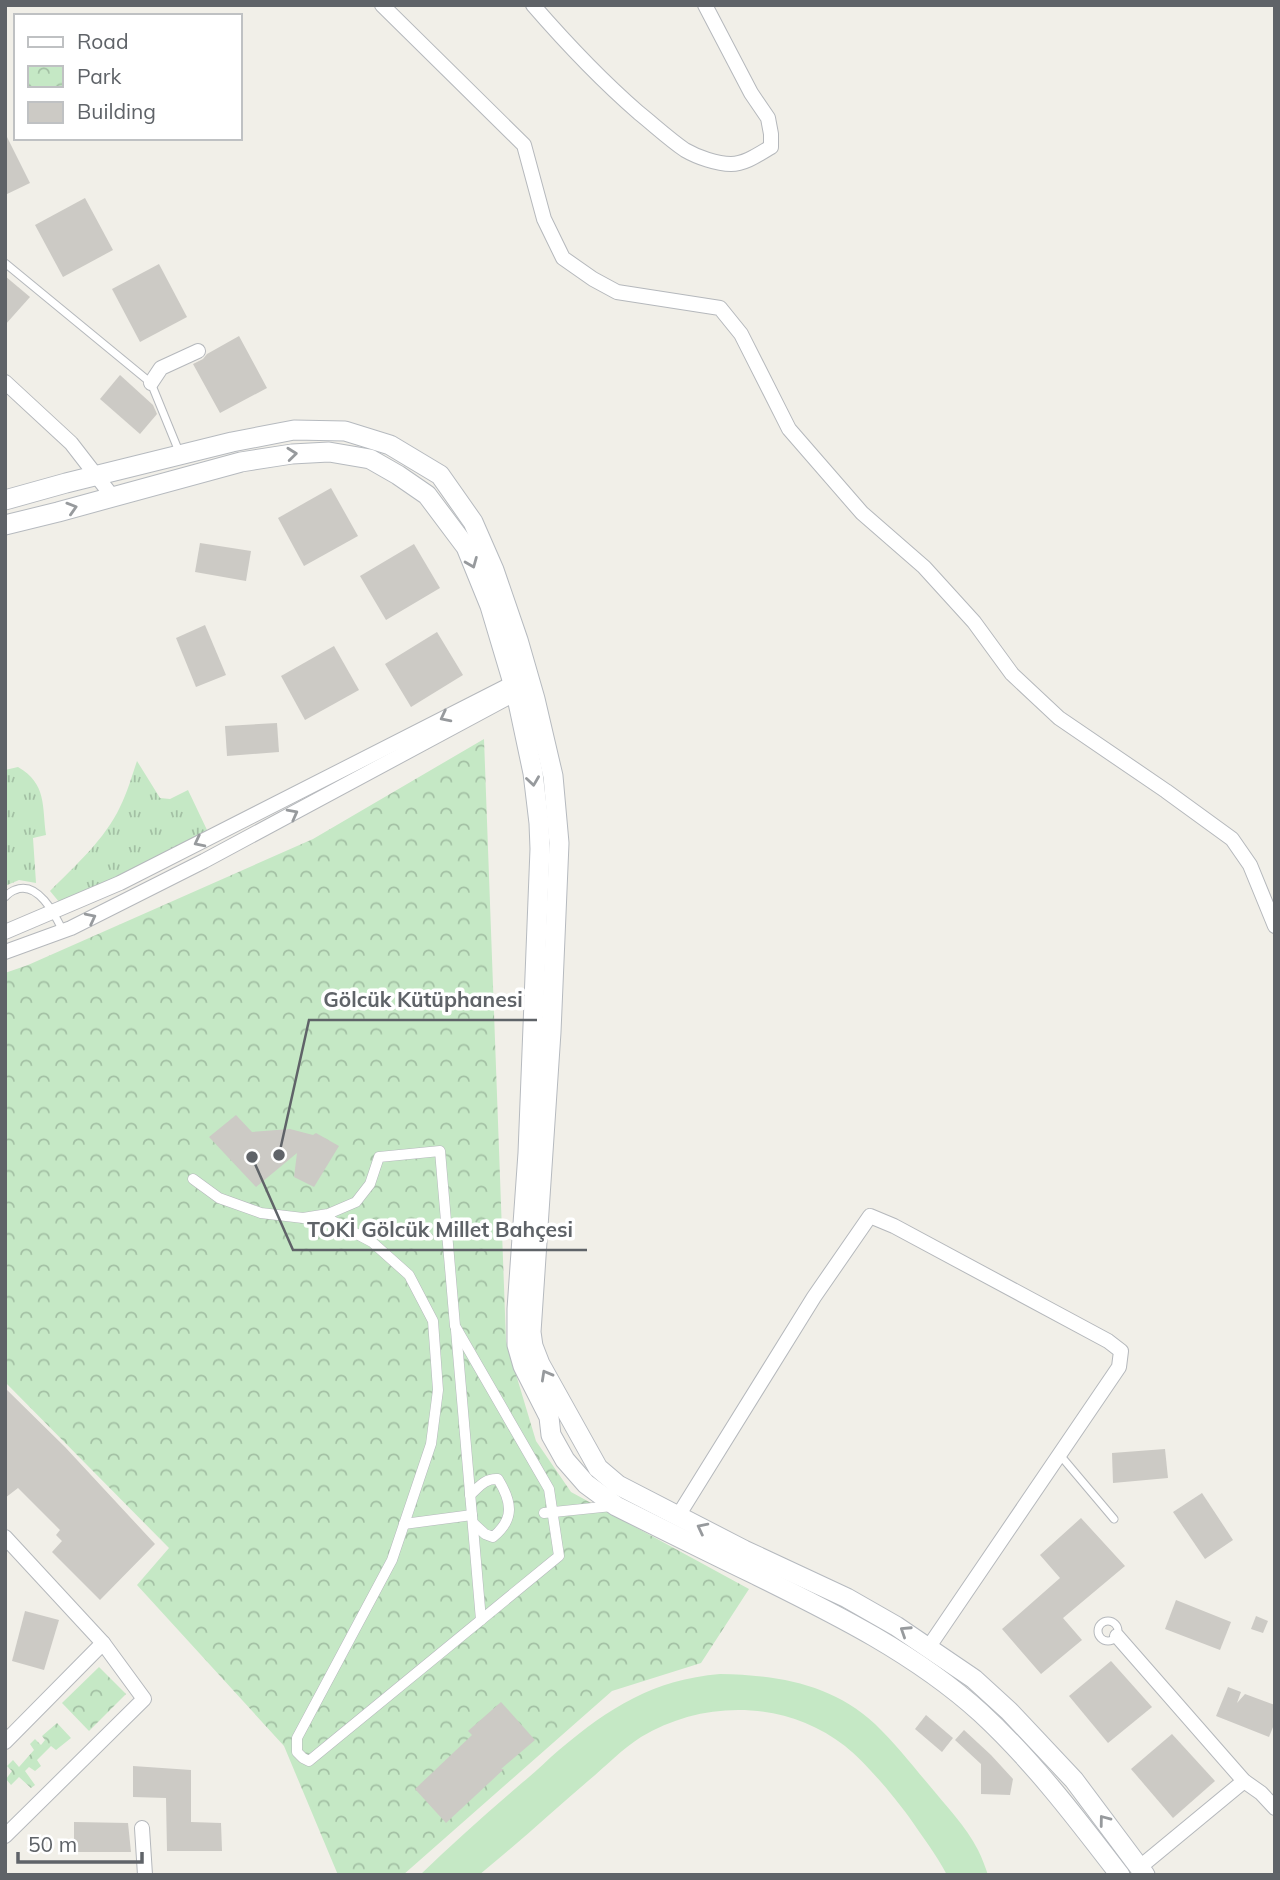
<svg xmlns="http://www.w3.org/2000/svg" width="1280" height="1880" font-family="Mulish,sans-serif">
<defs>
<pattern id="grass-tufts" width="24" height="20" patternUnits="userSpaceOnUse" patternTransform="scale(1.75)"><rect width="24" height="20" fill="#c5e8c5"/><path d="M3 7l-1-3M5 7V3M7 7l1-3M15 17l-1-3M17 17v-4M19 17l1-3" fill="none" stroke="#a3c0a4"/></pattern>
<pattern id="park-crowns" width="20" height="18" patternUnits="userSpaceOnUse" patternTransform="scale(1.75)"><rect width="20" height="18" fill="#c5e8c5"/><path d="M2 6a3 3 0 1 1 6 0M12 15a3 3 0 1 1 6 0" fill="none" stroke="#a3c0a4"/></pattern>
</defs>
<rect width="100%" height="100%" fill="#f1efe8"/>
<g fill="url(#grass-tufts)">
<path d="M137,761l23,37 10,1 18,-9 19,40 -83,45 -64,28 -10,-12c25,-25 55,-52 70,-84 7,-14 12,-31 17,-46z"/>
<path d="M18,767c29,17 24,39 28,68l-13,3 3,45 -17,-3 -14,6v-116z"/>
</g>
<g fill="url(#park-crowns)">
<path d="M484,739l22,602 30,100 35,51 178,97 -48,74 -89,28 -209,184h-65l-54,-129 -147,-161 32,-37 -164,-166v-409l23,-8 285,-126z"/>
<path d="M99,1667l27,27 -37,37 -27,-28z"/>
<path d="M57,1723l14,15 -15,12 -5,-4 -14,14 4,6 -6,5 -6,-4 -4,4 10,14 -4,3 -12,-11 -8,8 -5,-6 6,-8 -5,-5 6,-6 6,7 15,-17 -4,-6 5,-5 6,6 4,-5 -3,-4z"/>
</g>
<path fill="#c5e8c5" d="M720,1674c57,1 112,10 155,50 20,19 37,41 54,61 17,21 37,41 49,65 4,8 7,16 10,25h-41c-11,-21 -25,-39 -38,-58 -16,-22 -43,-54 -64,-71 -59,-46 -141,-47 -204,-9 -19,12 -36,30 -53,44 -36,31 -72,64 -109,94h-59c34,-33 68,-63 103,-93 13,-10 24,-22 36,-32 51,-43 94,-70 161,-76z"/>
<g fill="#cccac5">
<path d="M5,133l25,50 -25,12z"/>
<path d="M85,198l28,52 -50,27 -28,-52z"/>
<path d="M159,264l28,53 -47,25 -28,-53z"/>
<path d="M5,276l25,21 -25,28z"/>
<path d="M239,336l28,52 -47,25 -27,-49 10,-5 4,-5z"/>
<path d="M120,375l33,30 4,9 -17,20 -40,-35z"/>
<path d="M331,488l27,48 -54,30 -26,-48z"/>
<path d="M200,543l51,8 -5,30 -51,-9z"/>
<path d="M414,544l26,44 -54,32 -26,-44z"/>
<path d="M205,625l21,50 -30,12 -20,-49z"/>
<path d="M437,632l26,43 -52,32 -26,-43z"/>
<path d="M334,646l25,44 -54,30 -24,-44z"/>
<path d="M277,723l2,29 -52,4 -2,-30z"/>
<path d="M236,1115l16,17 38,-3 23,6 3,-2 23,13 -25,41 -20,-10 3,-24 -41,34 -47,-50z"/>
<path d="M5,1388l60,59 90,97 -55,56 -48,-48 10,-11 -6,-6 4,-5 -42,-42 -13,10z"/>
<path d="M1165,1449l3,29 -55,5 -1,-30z"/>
<path d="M1202,1493l31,47 -28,19 -32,-47z"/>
<path d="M1081,1518l44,48 -62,52 19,22 -41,34 -39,-45 58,-51 -20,-23z"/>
<path d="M1176,1600l55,22 -11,28 -55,-21z"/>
<path d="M25,1611l34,9 -15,50 -32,-9z"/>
<path d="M1256,1616l12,5 -5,12 -12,-4z"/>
<path d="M1111,1661l41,46 -44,36 -39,-47z"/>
<path d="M1228,1687l13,5 -4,11 8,-9 30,11v17l-6,15 -53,-21z"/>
<path d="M501,1702l34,38 -34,29h3l-58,54 -31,-34 57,-54 -4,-4z"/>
<path d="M926,1715l27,23 -11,14 -27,-23z"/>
<path d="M964,1730l27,25 22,24 -3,16 -29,-1v-30l-26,-24z"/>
<path d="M1172,1734l43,47 -42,37 -42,-49z"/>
<path d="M133,1766l58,4v52l30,1 1,28h-55l-1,-53 -33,-1z"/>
<path d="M74,1822l54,1 3,29h-57z"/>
</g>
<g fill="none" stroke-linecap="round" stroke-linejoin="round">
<defs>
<g id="service">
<path d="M5,263l146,120 29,71"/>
<path d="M5,897c3,-3 6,-6 10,-7 23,-10 40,25 48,41"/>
<path d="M1060,1455l54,64"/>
<circle cx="1108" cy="1631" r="10"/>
</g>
<g id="pedestrian">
<path d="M193,1179l26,19 42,15 42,5 25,-4 28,-12 14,-18 9,-27 61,-6 15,175 94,163 10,67 -250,205 -6,-3 -6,-6v-14l95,-178 39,-116 7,-54 -5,-69 -24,-46 -37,-33 -51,-27"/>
<path d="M456,1330l25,290"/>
<path d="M470,1495c9,-8 15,-17 28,-16 14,23 17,40 -5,58l-8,-3 -12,-11"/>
<path d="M544,1513l68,-7"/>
<path d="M404,1524l68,-9"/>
</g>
<g id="minor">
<path d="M382,5l142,140 20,74 19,39 30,21 24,13 103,16 21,26 48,95 73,84 62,54 50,55 38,52 47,44 107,73 66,48 18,26 25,61"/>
<path d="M533,5c33,38 68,75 106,108 15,12 30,26 46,37 12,7 32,14 46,14 14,0 28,-10 40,-17v-13l-3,-16 -17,-25 -46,-88"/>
<path d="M5,382l66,61 41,53"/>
<path d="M151,383l10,-15 37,-17"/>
<path d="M5,932l115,-49 401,-204"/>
<path d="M5,952l66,-24 133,-67 318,-171"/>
<path d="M678,1516l136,-219 56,-81 24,10 214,115 13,10 -2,16 -191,281"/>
<path d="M5,1537l98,106 41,56 -139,137"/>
<path d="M1117,1636l127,145 17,12 14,15"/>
<path d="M5,1742l98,-99"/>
<path d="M142,1828l3,47"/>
<path d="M1140,1867l104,-86"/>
</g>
<g id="secondary">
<path d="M5,500l61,-17 166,-41 62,-12 51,1 45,14 50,30 33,47 21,48 24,70 17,59 18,77 6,67 -8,189 -20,300 2,14 7,18 58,104 20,17 126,65 103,48 49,28 78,53 35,32 65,69 71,95"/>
<path d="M5,525l53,-13 183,-50 51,-8 37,-2 41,7 28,16 29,20 39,52 24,59 26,87 17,80 6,50 1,26 -12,304 -11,156v36l6,21 26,51 2,18 14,25 21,24 30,22c46,23 92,46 138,68 79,39 161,79 227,139 52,48 96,106 139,162"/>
</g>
</defs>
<use href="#service" stroke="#b5b8bc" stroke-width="9"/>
<use href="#pedestrian" stroke="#b5b8bc" stroke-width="11"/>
<use href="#minor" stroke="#b5b8bc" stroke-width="16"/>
<use href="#secondary" stroke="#b6babf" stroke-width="21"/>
<use href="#service" stroke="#fff" stroke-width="7"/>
<use href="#pedestrian" stroke="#fff" stroke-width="10"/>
<use href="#minor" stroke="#fff" stroke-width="14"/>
<use href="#secondary" stroke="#fff" stroke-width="19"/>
</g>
<defs><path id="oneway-chevron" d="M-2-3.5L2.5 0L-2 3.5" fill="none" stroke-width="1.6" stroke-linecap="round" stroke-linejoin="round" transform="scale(1.75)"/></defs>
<g stroke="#979a9d">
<use href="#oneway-chevron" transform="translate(292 454) rotate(-6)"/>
<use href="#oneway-chevron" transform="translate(72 508) rotate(-17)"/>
<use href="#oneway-chevron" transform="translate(472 563) rotate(68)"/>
<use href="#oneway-chevron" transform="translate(445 717) rotate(153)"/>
<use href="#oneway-chevron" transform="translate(533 781) rotate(82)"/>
<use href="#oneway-chevron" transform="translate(293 814) rotate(-28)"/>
<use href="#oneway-chevron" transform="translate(199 842) rotate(153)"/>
<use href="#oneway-chevron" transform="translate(91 918) rotate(-27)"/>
<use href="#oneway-chevron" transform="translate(546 1375) rotate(-119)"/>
<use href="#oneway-chevron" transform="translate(702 1528) rotate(-153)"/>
<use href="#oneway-chevron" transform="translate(905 1631) rotate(-147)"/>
<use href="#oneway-chevron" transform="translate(1104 1820) rotate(-127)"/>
</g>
<path fill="none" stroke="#5f6368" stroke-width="2.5" d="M279 1155L309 1020H537M252 1157L293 1250H587"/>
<g fill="#5f6368" stroke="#fff" stroke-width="2.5">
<circle cx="279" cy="1155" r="7"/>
<circle cx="252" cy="1157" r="7"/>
</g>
<g font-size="21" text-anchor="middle" font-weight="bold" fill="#5f6368" stroke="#fff" stroke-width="7" stroke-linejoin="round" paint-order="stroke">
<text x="423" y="1007">Gölcük Kütüphanesi</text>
<text x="440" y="1237">TOKİ Gölcük Millet Bahçesi</text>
</g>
<rect width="1280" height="1880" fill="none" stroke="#5f6368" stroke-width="14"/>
<rect x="14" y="14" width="228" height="126" fill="#ffffff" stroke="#bfc1c3" stroke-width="2"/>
<rect x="28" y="37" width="35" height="10" fill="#ffffff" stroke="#bfc1c3" stroke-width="2"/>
<text x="77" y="49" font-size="21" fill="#5f6368">Road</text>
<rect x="28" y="66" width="35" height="21" fill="url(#park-crowns)" stroke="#bfc1c3" stroke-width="2"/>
<text x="77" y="84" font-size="21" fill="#5f6368">Park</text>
<rect x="28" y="102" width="35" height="21" fill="#cccac5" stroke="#bfc1c3" stroke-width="2"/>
<text x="77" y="119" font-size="21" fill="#5f6368">Building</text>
<path d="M18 1852v10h124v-10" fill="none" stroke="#5f6368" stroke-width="3.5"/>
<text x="28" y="1852" font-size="21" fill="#5f6368" stroke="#ffffff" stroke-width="5" paint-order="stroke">50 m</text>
</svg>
